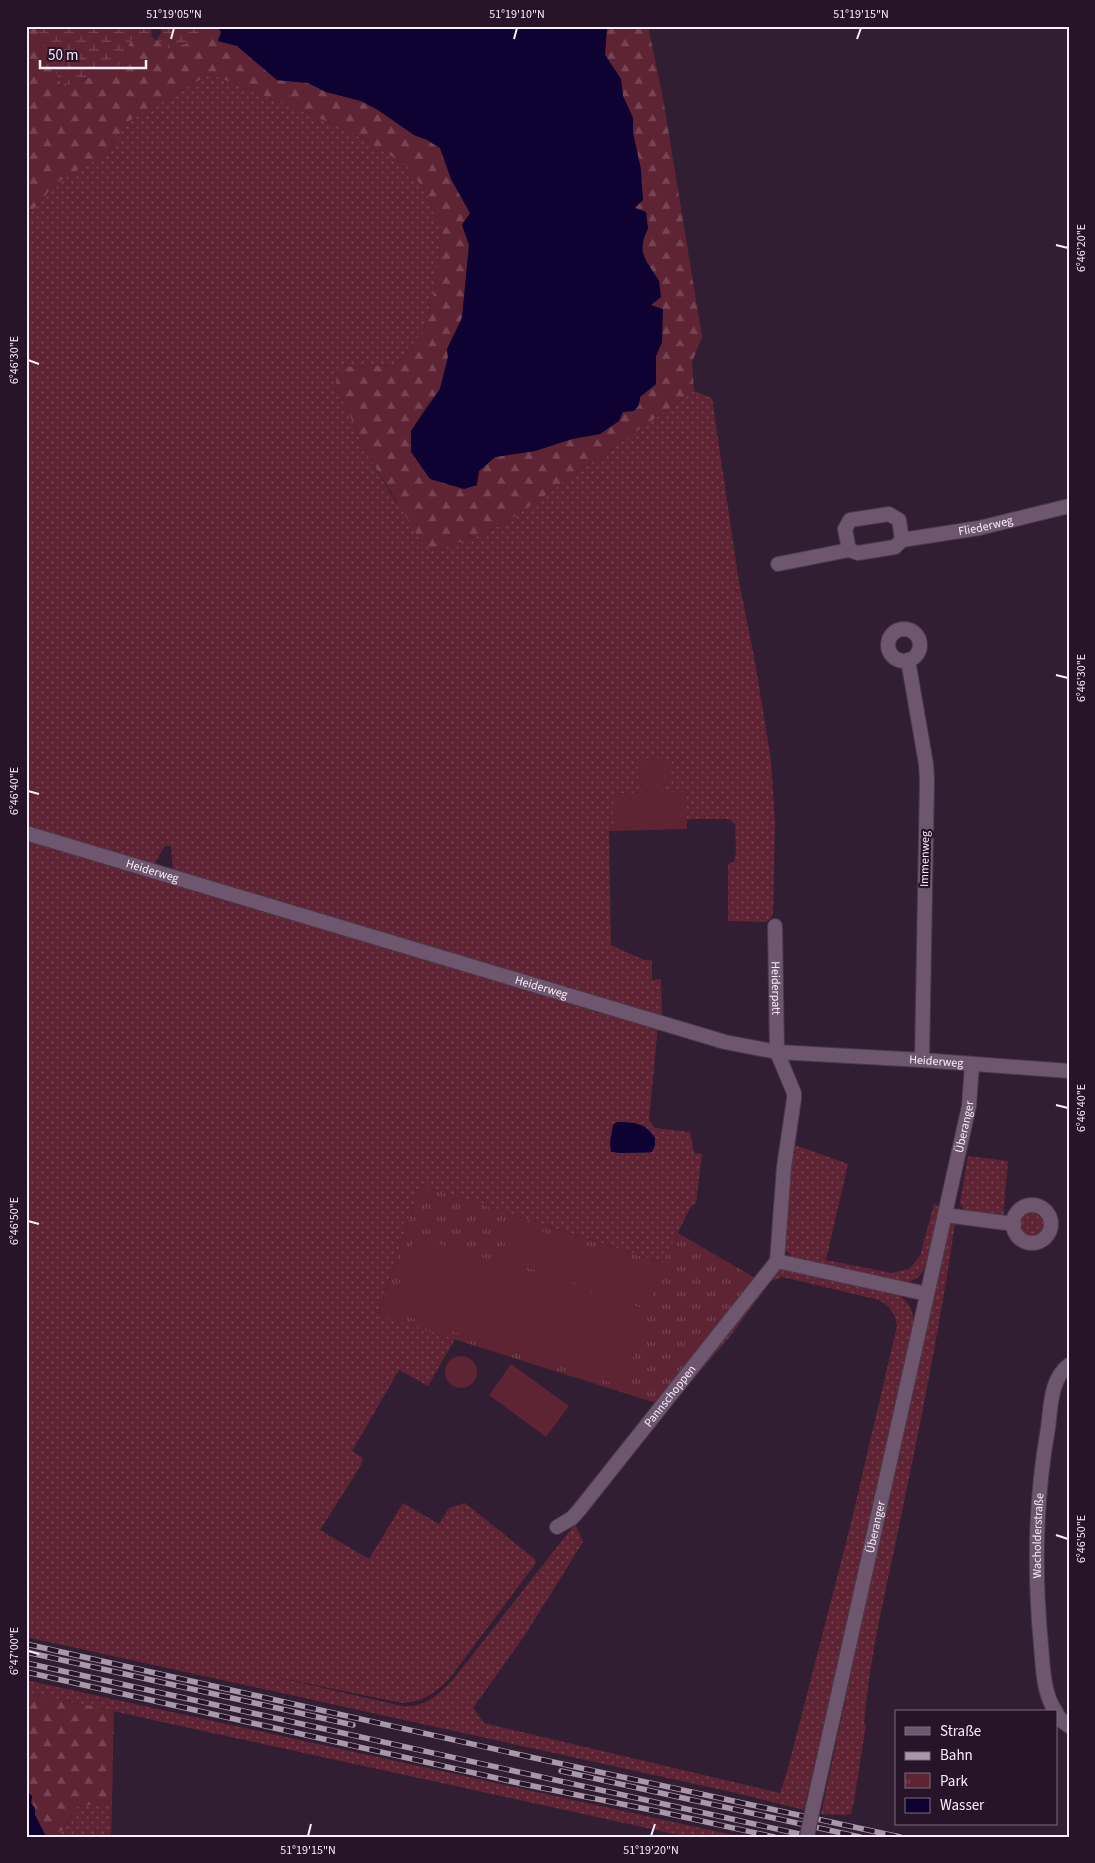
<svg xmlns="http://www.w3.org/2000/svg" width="1095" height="1863" font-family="'Source Sans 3',sans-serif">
<defs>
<pattern id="grass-dots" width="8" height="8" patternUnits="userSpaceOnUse" patternTransform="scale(1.25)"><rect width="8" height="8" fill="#5e2434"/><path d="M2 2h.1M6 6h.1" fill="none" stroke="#764452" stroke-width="1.8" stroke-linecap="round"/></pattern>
<pattern id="forest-firs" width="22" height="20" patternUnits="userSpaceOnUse" patternTransform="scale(1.25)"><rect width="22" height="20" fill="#5e2434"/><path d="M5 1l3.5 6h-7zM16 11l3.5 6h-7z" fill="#764452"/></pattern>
<pattern id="wetland-marsh" width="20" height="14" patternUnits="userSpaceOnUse" patternTransform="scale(1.25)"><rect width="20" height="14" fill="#5e2434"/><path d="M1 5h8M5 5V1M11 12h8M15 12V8" fill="none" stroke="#764452"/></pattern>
<pattern id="park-tufts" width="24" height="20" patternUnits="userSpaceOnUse" patternTransform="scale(1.25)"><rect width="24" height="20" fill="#5e2434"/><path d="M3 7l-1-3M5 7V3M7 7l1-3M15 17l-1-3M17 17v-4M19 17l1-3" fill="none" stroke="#764452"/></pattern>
</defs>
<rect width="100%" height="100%" fill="#311e32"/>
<g fill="url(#grass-dots)" fill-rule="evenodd">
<path d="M210,74l140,57 57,35 19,26 15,41 -5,52 -12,45 -28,35 -51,2 -9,19 32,69 27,46 44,49 48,-18 24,-13 183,-128 18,7 26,178 18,91 15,94 4,63 -2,89 -2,5 -5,4 -38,-1v-57l6,-2 2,-10 -1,-28 -6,-5h-42v-26l-30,-1 -12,-3 6,3 -38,2v37h-4l2,114 33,15h8v20l9,-1 1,40 -480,-139 -9,-11 -2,-23h-6l-11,18 -14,2 -114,-35v-613l29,-34 53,-32 21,-31z"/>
<path d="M26,840l632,185 -9,95 6,8 35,4 4,21 8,1 -6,49 -6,5 -27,55 -243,-78 -42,129 77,25 -27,47 -29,-16 -47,81 11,7 -2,7 -41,65 49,29 34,-56 36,21 10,-16 16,-5 70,56 1,4 -87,116c-14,14 -26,23 -47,24l-131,-27 131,30c21,2 35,-10 50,-25l123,-157 8,18 -58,93 -52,73 11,15 296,70 7,-21 64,-249 46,-197c-2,-14 -7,-19 -18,-26l-96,-23 -12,4 -43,58 -24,28 -14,12 87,-108 9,-3 105,22c18,11 22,17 23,37l-110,483 -68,-17 -710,-156zM632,1122l13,4 7,7 -2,20h-29z"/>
<path d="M792,1144l56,20 -22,96 66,13 17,-4 11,-13 14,-52 5,2c-4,17 -8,61 -22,72 -5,4 -12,4 -19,5l-100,-21 -12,-11 -4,-11z"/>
<path d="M968,1156l40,5 -5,59 -32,-6 -7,-4 -4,-7z"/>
<circle cx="1033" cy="1225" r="14"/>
<path d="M947,1222l8,2c-15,102 -35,202 -56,302 -13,65 -30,131 -35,198l2,1 -12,76 -3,13 -5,1 -25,-1z"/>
<path d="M26,1680l716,157h-54l-662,-145z"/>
<path d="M112,1802l-1,35h-65v-2l16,-4 15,-24z"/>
</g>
<g fill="url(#forest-firs)">
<path d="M26,26h10l26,61 56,-20 13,-27 20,-4 5,5h37c8,-7 14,-13 25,-13l3,4 -3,9 19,5 40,34 31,3 18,9 35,9 17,9 36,25 13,5 13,8 11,31 19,34 -8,12 7,20 -7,73 -15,31 1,8 -8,32 -14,18 -15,24v21l68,19 16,-14 40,-6 37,-12 28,-5 23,-22 16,-7 1,-8 16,-13v-28l6,-14 -11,-37 8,-24c-13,-20 -22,-29 -11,-53l-13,-20 6,-38 -8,-37v-15l-10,-22 -2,-17 -16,-24 2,-29h41l15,72 39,239 -10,25 2,29 -183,128 -24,13 -48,18 -15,-4 -56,-91 -32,-69 1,-12 8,-7 51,-2 28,-35 12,-45 5,-52 -15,-41 -19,-26 -57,-35 -140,-57 -81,47 -21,31 -53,32 -29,34z"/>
<path d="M26,1692l88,19 -2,91 -35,5 -15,24 -16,4 -11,-20v-7l-4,-5 1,-7 -6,-5z"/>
</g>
<g fill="url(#wetland-marsh)">
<path d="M36,26h113l3,6 -1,4 -20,4 -13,27 -56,20z"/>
<path d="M161,26h56l1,2c-15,0 -15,8 -25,13 -7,4 -17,5 -25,7l-12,-7 5,-8z"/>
</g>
<path fill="url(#park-tufts)" d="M420,1185l242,78 16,-30 79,46 -98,125 -281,-89z"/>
<g fill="#5e2434">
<path d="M652,756c14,3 24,13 14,27 -2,3 -6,6 -9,9h30v37l-74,2v-37l37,-2c-15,-12 -19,-28 2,-36z"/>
<path d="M512,1222l149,47 -12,38 -149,-48z"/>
<path d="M415,1236l233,74 -24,77 -234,-76z"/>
<circle cx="461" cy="1372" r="16"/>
<path d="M511,1364l58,42 -23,31 -57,-42z"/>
</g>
<g fill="#0e0232">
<path d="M217,26h390l-2,29 16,24 2,17 10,22v15l8,37 2,30 -8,8 11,4 2,16 -5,12 -1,11 4,10 13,20 2,16 -10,8 12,4 -1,33 -6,14v28l-16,13 -1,8 -5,6 -11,1 -4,9 -19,13 -28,5 -37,12 -40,6 -16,14 -2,14 -13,4 -34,-10 -19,-27v-21l29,-42 8,-32 -1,-8 15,-31 7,-73 -7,-20 8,-12 -19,-34 -11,-31 -13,-8 -13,-5 -36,-25 -17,-9 -35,-9 -18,-9 -31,-3 -40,-34 -19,-5 3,-9z"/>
<path d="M617,1122c16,0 28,1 38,16v7l-3,7 -31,1 -10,-1 -1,-10 3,-17z"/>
<path d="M26,1791l6,5 -1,7 4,5v7l11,22h-20z"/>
</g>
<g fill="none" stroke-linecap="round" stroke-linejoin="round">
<defs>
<g id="minor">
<path d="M849,550l-4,-21 5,-9 39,-6 10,6 3,20"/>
<path id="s1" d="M778,564l71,-14 9,3 37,-6 7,-7 77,-12 90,-22"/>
<circle cx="904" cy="645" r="16"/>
<path d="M908,660l18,104 1,16 -5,280"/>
<path id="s2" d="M26,833l699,209 52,10 145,8 147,11"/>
<path id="s3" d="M775,926l2,126 17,41v6l-10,68 -7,94"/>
<circle cx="1032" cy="1224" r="19"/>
<path d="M945,1215l69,9"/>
<path id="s4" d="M557,1527l15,-9 8,-9 197,-248 150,33"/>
<path id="s5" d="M1056,1712c-13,-18 -13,-45 -15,-67 -7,-73 -6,-144 7,-217 3,-21 2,-49 21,-63"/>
<path d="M1056,1713l6,8 7,5"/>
<path id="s6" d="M812,1812l157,-706 3,-41"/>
</g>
</defs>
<use href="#minor" stroke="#4a3a4c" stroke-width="16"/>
<use href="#minor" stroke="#6d566e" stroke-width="14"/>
<defs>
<g id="rail">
<path d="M26,1644l504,113 370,80"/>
<path d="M26,1652l327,73"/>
<path d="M26,1663l787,174"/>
<path d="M26,1672l497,112 138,28 113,25"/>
<path d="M561,1771l299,66"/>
</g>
</defs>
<use href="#rail" stroke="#a898a9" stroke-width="5.5"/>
<use href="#rail" stroke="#271428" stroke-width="4" stroke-dasharray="11" stroke-linecap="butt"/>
<defs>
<path id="minor-bridge" d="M807,1837l5,-25"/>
</defs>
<use href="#minor-bridge" stroke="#4a3a4c" stroke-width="16" stroke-linecap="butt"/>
<use href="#minor-bridge" stroke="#6d566e" stroke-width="14"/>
</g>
<path fill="none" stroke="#faedfb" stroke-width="2" d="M171,39l3,-11M514,39l3,-11M857,39l4,-11M1056,245l12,3M28,360l11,4M1056,675l12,3M28,791l11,3M1056,1105l12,3M28,1221l11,3M1056,1535l12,4M28,1651l11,3M308,1836l3,-12M651,1836l4,-12"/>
<g text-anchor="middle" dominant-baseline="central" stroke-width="4.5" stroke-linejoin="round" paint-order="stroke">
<g font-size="12" fill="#faedfb" stroke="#271428">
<text stroke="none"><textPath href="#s1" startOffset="214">Fliederweg</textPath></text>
<text transform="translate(925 859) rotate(-89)">Immenweg</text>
<text stroke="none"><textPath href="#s2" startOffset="132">Heiderweg</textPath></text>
<text stroke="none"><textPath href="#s2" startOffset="538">Heiderweg</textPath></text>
<text stroke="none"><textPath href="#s3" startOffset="62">Heiderpatt</textPath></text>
<text stroke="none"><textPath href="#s2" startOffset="942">Heiderweg</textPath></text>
<text stroke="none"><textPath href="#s6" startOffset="702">Überanger</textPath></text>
<text stroke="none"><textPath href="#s4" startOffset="174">Pannschoppen</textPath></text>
<text stroke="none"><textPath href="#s6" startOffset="292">Überanger</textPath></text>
<text stroke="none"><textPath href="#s5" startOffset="179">Wacholderstraße</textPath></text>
</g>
</g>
<rect width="1095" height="1863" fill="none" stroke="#271428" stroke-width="55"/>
<rect x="895" y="1710" width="162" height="115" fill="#271428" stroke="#7b6b7c"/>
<rect x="905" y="1727" width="25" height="8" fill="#6d566e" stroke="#7b6b7c"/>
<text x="940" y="1736" font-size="15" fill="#faedfb">Straße</text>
<rect x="905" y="1752" width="25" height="8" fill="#a898a9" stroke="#7b6b7c"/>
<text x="940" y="1760" font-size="15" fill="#faedfb">Bahn</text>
<rect x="905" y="1773" width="25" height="15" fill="url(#park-tufts)" stroke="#7b6b7c"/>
<text x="940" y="1786" font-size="15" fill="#faedfb">Park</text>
<rect x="905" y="1798" width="25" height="15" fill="#0e0232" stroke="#7b6b7c"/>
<text x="940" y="1810" font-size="15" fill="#faedfb">Wasser</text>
<path d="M40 60v8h106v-8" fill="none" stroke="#faedfb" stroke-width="2.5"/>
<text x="48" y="60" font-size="15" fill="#faedfb" stroke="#271428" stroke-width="4" paint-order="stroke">50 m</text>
<rect x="28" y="28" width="1040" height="1808" fill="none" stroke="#faedfb" stroke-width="2"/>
<g font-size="12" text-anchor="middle" fill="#faedfb">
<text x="174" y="18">51°19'05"N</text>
<text x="517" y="18">51°19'10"N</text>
<text x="861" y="18">51°19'15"N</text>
<text transform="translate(1081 248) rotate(-90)" y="4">6°46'20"E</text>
<text transform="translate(14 360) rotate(-90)" y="4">6°46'30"E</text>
<text transform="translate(1081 678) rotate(-90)" y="4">6°46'30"E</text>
<text transform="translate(14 791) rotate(-90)" y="4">6°46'40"E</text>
<text transform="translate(1081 1108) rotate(-90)" y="4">6°46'40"E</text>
<text transform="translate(14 1221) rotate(-90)" y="4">6°46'50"E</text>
<text transform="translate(1081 1539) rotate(-90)" y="4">6°46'50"E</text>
<text transform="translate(14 1651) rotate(-90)" y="4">6°47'00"E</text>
<text x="308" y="1854">51°19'15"N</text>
<text x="651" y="1854">51°19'20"N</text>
</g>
</svg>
